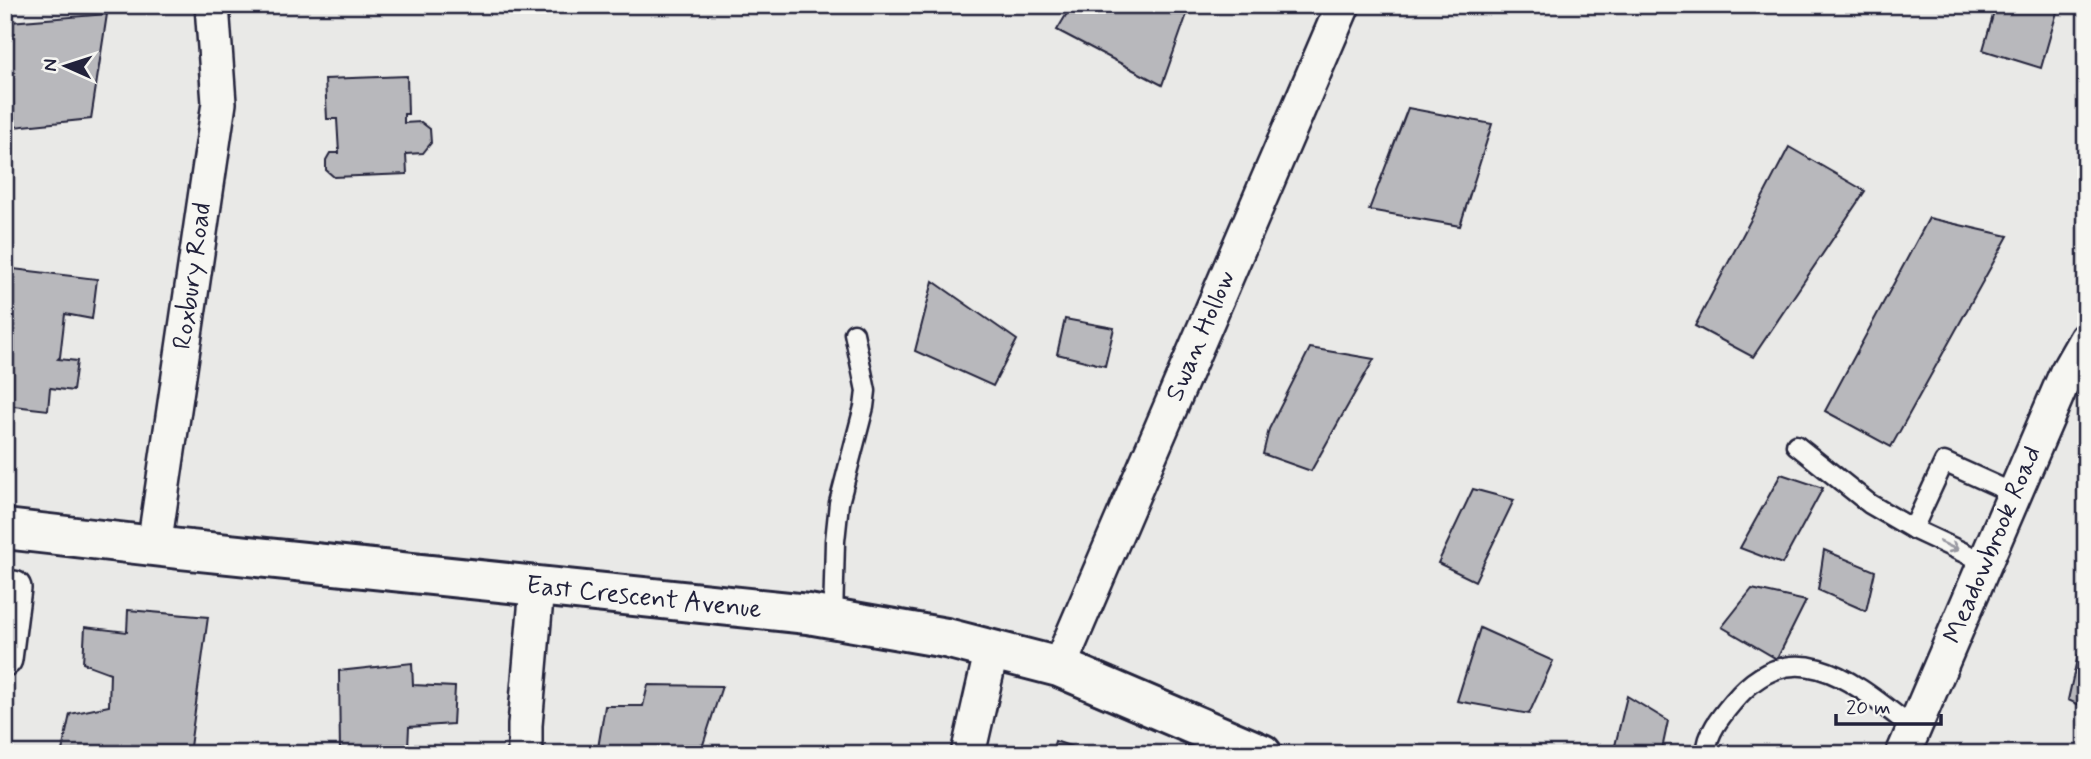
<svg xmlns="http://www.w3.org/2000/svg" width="2091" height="759" font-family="Mynerve,sans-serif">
<rect width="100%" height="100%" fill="#e9e9e7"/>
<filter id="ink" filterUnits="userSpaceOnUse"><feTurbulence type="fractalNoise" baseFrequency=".0143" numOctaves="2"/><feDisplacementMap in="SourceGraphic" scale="14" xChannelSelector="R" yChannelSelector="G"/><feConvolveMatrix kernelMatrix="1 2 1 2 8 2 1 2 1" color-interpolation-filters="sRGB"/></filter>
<g filter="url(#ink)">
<g fill="#b8b8bc" stroke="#22223b" stroke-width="2">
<path d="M1072,5h102l13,9 -25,71 -105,-55z"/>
<path d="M1996,5h63l-18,63 -58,-18z"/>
<path d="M107,14l-16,105 -77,8 -4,-105z"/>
<path d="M407,76l1,38h-4v9l17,-1 9,7 1,14 -8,10 -17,1 1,20 -73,3 -8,-7v-10l4,-7h9l-2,-34h-10l-2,-40z"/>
<path d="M1408,108l84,16 -32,102 -91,-16z"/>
<path d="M1789,147l76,44 -112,166 -58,-31z"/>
<path d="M1929,218l79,18 -117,211 -66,-36z"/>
<path d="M5,268l92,11 -5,40 -27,-5 -5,43 -2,2 19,2 -4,30 -23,-3 -2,22 -43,-5z"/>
<path d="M933,281l84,59 -24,46 -78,-35z"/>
<path d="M1065,319l49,9 -9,38 -48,-12z"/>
<path d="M1310,348l64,11 -63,112 -48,-17 6,-25z"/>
<path d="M1781,474l42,14 -41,76 -42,-16z"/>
<path d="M1473,489l41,11 -39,81 -37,-18z"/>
<path d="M1824,550l51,21 -9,40 -48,-21z"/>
<path d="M1752,589l54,12 -29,58 -55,-32z"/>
<path d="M128,610l80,7 -19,137h-112l-15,-3 8,-37 39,-8 1,-33 -27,-10 2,-36 42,5z"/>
<path d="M1480,628l73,33 -24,53 -72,-13z"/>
<path d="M2078,655l8,1v52l-18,-8z"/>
<path d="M412,663l1,22 42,2 -2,37 -44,3 -1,21 37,2v4h-105l-1,-83z"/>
<path d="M648,685l74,1 -22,68h-103l8,-48h38z"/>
<path d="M1627,696l41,25 -7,33h-48z"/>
<path d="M1055,741l38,13h-42z"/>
</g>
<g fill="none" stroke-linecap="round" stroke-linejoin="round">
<defs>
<g id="service">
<path d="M1796,445l74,59 43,25 73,34"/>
<path d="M1913,529l31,-67 71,32"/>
<path d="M833,619l2,-78 4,-38 25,-96 2,-16 -12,-58"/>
<path d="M1707,754c-2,-19 15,-39 26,-52 62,-75 124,-17 181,27"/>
</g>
<g id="minor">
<path d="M154,546l65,-443 -7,-98"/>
<path d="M5,659l9,-71"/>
<path d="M1059,667l284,-662"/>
<path d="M525,754v-29l12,-138"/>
<path d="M968,754l24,-105"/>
<path d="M1903,754l163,-380 20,-35"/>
</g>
<path id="tertiary" d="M5,529l175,20 628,65 138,24 113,29 203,87"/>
</defs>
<use href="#service" stroke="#22223b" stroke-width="23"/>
<use href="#minor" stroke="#22223b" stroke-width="38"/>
<use href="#tertiary" stroke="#22223b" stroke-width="44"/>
<use href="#service" stroke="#f6f6f2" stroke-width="18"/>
<use href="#minor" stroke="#f6f6f2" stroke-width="33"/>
<use href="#tertiary" stroke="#f6f6f2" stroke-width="38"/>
</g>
<defs><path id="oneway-shaft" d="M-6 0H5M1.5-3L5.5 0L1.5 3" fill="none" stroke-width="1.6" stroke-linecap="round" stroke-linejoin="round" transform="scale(1.75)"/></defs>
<use stroke="#9797a0" href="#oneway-shaft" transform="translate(1949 546) rotate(25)"/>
</g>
<g text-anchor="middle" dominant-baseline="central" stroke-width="6" stroke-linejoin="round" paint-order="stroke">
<g font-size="26" fill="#22223b" stroke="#f6f6f2">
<text transform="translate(193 276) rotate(-82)">Roxbury Road</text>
<text transform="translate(1201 336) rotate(-67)">Swan Hollow</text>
<text transform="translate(1993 545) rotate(-67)">Meadowbrook Road</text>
<text transform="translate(644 598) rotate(6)">East Crescent Avenue</text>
</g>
</g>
<rect width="2091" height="759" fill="none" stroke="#f6f6f2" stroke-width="28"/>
<rect x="14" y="14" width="2063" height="731" fill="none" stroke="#22223b" stroke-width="2.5" filter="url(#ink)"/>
<g transform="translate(66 66) rotate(273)" stroke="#f6f6f2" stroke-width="5" paint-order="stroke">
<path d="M0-5L12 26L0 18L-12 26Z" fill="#22223b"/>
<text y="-10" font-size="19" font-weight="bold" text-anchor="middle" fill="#22223b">N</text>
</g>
<path d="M1836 714v10h105v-10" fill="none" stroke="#22223b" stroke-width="3.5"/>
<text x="1846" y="714" font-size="21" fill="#22223b" stroke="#f6f6f2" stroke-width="5" paint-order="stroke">20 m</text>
</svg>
